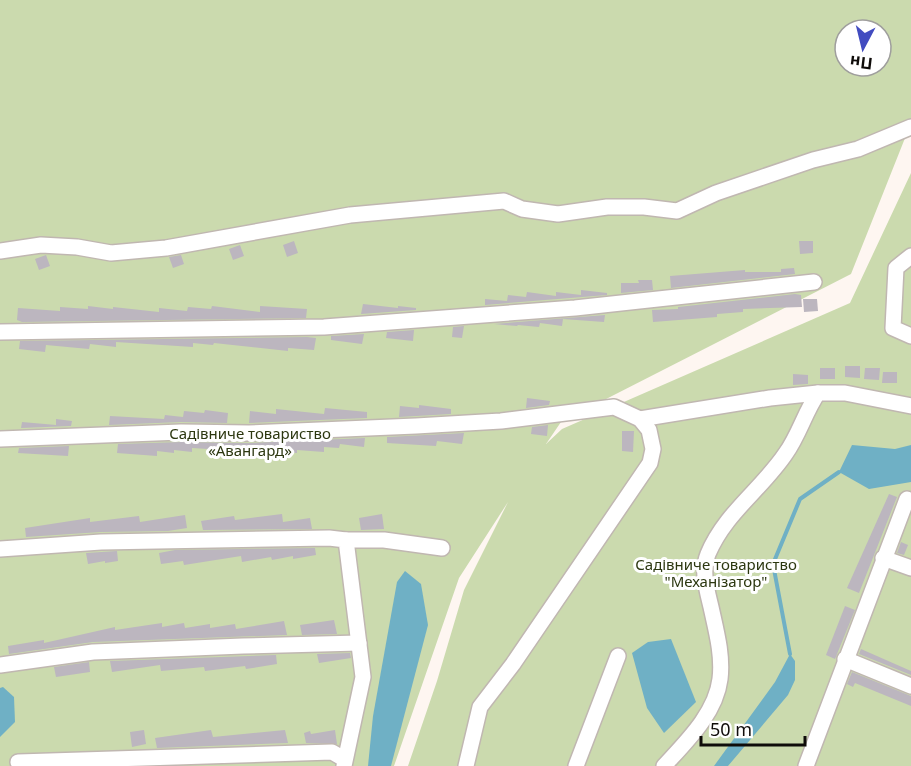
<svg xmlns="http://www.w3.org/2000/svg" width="911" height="766" font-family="'Noto Sans',sans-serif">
<rect width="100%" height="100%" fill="#fef6f1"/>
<path fill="#cbdaae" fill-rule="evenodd" d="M0,0h911v123l-60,151 -290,148 -15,22 16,-15 288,-126 61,-130v593h-503l29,-85 27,-91 44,-88 -49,76 -65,188h-394zM845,30h36v36h-36z"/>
<g fill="#6fb0c5">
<path d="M852,445l43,4 16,-4v37l-42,7 -30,-17z"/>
<path d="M405,571l16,13 7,41 -37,141h-23l5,-50 24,-134z"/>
<path d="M671,639l25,63 -32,31 -17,-25 -15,-55 16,-11z"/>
<path d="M790,654l5,7v19l-7,15 -60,71h-14l61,-84z"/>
<path d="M3,687l11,10 1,25 -15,15v-49z"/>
</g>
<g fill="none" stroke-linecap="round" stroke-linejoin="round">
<path stroke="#6fb0c5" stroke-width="4" d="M790,654l-17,-90 27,-65 39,-27"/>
</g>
<g fill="#bcb6bf">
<path d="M294,241l4,12 -11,4 -4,-12z"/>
<path d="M799,241h14v12l-13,1z"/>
<path d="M240,245l4,11 -11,4 -4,-11z"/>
<path d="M46,255l4,11 -11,4 -4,-11z"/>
<path d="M181,255l3,9 -11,4 -4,-11z"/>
<path d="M794,268l1,6 -124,14 -1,-12 75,-6v2h36v-3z"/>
<path d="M638,280h14l1,10 -32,3v-10h18z"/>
<path d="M581,290l26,3v2l-122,10v-6l22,2 1,-6 18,2 1,-5 29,4v-4l25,3z"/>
<path d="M795,294l6,1 1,12 -59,2v3l-26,2v3l-64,5 -1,-12 26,-1v-2z"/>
<path d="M803,299h14l1,12 -14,1z"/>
<path d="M363,304l35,4v-2l18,2v2l-55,4z"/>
<path d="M88,306l25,3v-2l46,5v-4l28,3 1,-4 23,2 1,-3 48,6v-6l47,3 -1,9 -284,4 -5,-2 1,-12 42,3v-4l28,2z"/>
<path d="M605,315l-1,7 -41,-3 -1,7 -22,-3 -1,4 -21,-2 -1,1 -23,-2z"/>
<path d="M464,326l-2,12 -10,-1 1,-10z"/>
<path d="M414,330l-1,11 -27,-3 1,-6z"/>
<path d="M364,334l-2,10 -31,-4v-4z"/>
<path d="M307,337l9,1 -2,12 -26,-2v3l-74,-8 -1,2 -20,-2v4l-77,-5v5l-26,-3 -1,5 -43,-4 -1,7 -26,-3 1,-8z"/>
<path d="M845,366h15v12l-15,-1z"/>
<rect x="820" y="368" width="15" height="11"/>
<path d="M865,368h15l-1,12 -15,-1z"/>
<path d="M883,372h14v11h-15z"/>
<path d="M793,374l15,1v9l-15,1z"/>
<path d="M527,398l23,3 -1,4 -23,3z"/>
<path d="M419,405l32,4v5l-52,3 1,-11 19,2z"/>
<path d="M325,408l42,4v6l-118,5 1,-12 26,3v-5l48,5z"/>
<path d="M205,410l23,3 -1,10 -46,-1 -72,3 1,-9 54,3 1,-4 18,2 1,-6 20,2z"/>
<path d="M56,419l16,2 -1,5 -50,2 1,-6 34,3z"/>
<path d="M548,425l-1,11 -16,-2 1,-7z"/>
<path d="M622,431h12l-1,21 -11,-1z"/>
<path d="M464,433l-2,11 -25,-3 -1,5 -49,-3v-6z"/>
<path d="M365,438l-1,9 -24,-3 -1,4 -15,-1v5l-27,-2v3l-39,-3v2l-66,-4v4l-18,-2v3l-17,-2v5l-40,-3 1,-9 63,-2 68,1z"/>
<path d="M69,446l-1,10 -50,-3 1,-5z"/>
<path d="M889,494l8,3 -38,96 -12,-5z"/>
<path d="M282,514l1,8 27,-4 2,11 -109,1 -2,-9 33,-5 1,4z"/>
<path d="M382,514l2,15 -23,1 -2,-12z"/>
<path d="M185,515l2,13 -19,3 -67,1 -75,5 -1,-9 65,-10v4l49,-6 1,6z"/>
<path d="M901,542l7,3 -4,10 -7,-2z"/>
<path d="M315,548l1,7 -23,4v-3l-21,4 -1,-3 -29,5 -1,-6 -57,9 -1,-4 -22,3 -2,-11 16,-3z"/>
<path d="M117,551l1,10 -13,2v-2l-17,3 -2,-11z"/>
<path d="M845,606l10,4 -20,49 -9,-4z"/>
<path d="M334,620l3,14 -35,1 -2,-10z"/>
<path d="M284,621l3,14 -194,7 -84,12 -1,-8 36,-6v3l71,-16v3l47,-7v4l22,-4 1,5 25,-4v4l25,-4 1,5z"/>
<path d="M861,649l50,22v4l-52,-21z"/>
<path d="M350,653l1,5 -32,5 -2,-9z"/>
<path d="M276,655l1,9 -31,5 -1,-3 -40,5 -1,-4 -43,4 -1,-6 -48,7 -2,-11z"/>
<path d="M89,662l1,10 -34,5 -2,-10z"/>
<path d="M852,672l59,24v10l-56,-23 -2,4 -6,-3z"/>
<path d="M144,730l2,14 -14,3 -2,-15z"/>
<path d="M211,730l2,7 72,-7 3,13 -131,5 -2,-10z"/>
<path d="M335,730l2,14 -31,-1 -2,-10 6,-2 1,3z"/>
</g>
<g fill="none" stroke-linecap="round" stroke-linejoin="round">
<defs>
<g id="street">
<path d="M0,251l41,-6 36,2 34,6 55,-5 184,-33 154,-14 18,8 36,5 49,-7h37l33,4 39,-18 97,-33 45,-11 53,-22"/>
<path d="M911,256l-15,12 -3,60 18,8"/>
<path d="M0,332l324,-5 251,-19 239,-26"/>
<path d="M640,419l130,-21 48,-5"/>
<path d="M0,439l181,-7 68,1 167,-7 85,-5 113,-14 26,12 9,11 4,19 -3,14 -137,201 -33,43 -14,59"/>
<path d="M346,540h38l58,8"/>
<path d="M0,549l101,-7 228,-4 17,2 17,137 -19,89"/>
<path d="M883,558l28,10"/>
<path d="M845,659l66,27"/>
<path d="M0,665l93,-13 150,-6 116,-3"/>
<path d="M18,762l314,-10 12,7"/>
<path d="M576,766l42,-110"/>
<path d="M664,766c22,-24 52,-53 56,-87 3,-24 -4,-49 -9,-72 -4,-17 -10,-36 -3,-53 17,-41 54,-65 78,-101 13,-18 19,-41 32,-60h27l66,13"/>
<path d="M806,766l101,-267"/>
</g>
</defs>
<use href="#street" stroke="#c0b7b1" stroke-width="18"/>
<use href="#street" stroke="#fff" stroke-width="15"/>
</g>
<g text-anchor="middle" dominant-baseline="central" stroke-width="6" stroke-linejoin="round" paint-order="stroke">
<g font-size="15" fill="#2c3710" stroke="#fff">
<text x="250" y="433">Садівниче товариство<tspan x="250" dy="17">«Авангард»</tspan></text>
<text x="716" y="564">Садівниче товариство<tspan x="716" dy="17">"Механізатор"</tspan></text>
</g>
</g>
<g transform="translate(863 48) rotate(187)"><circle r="28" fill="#ffffff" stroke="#9f9e9d" stroke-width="1.5"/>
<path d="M0-4.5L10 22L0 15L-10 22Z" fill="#424cc0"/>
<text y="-9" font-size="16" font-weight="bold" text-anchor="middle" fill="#0f0c0a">Пн</text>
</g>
<path d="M701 736v9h104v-9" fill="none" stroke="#0f0c0a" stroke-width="3"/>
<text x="710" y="736" font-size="18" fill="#0f0c0a" stroke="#ffffff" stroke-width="4.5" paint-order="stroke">50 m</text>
</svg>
